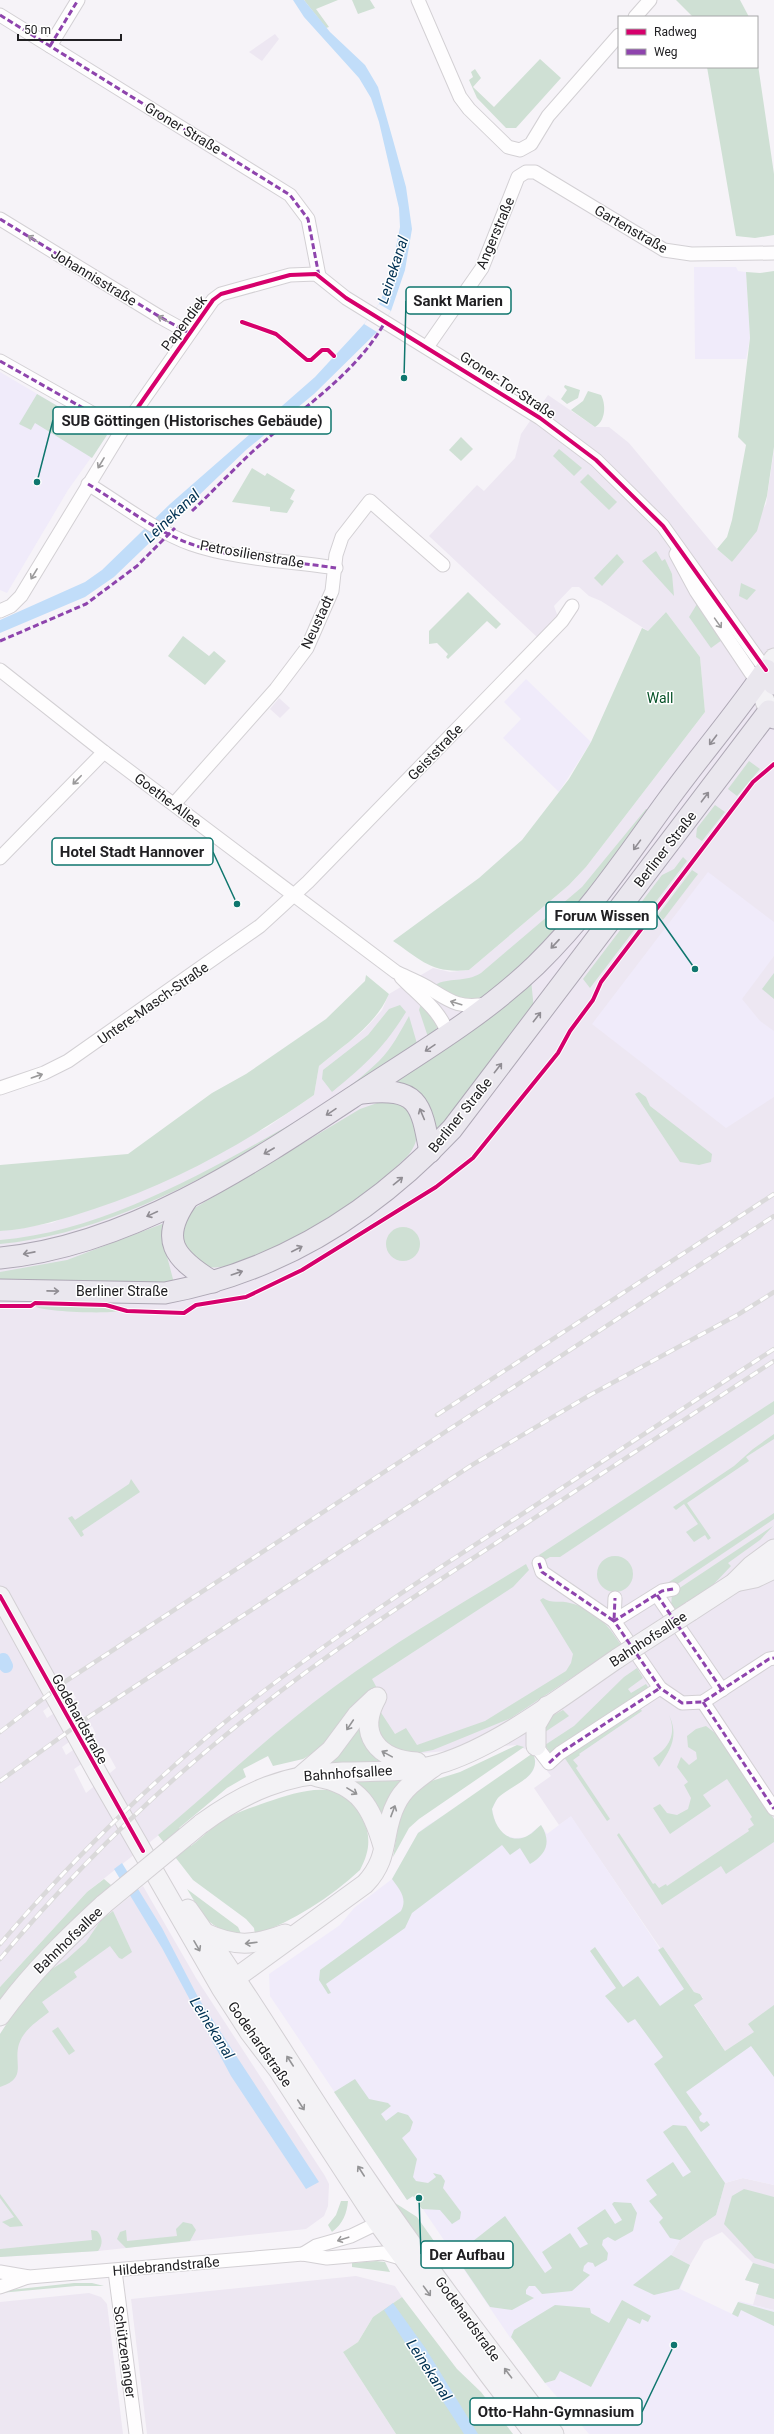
<svg xmlns="http://www.w3.org/2000/svg" width="774" height="2434" font-family="Roboto,sans-serif">
<rect width="100%" height="100%" fill="#f6f3f8"/>
<g fill="#ede7f2" fill-rule="evenodd">
<path d="M275,34l4,5 -17,22 -13,-9z"/>
<path d="M548,395l47,32h14l20,16 88,106 15,13 34,-58 8,-54v1627l-22,-31h-18l-9,5 -31,-47 9,-6 -3,-4 -6,-2 -31,-45 -2,2 -90,-132 -12,8 -25,-37 17,-12 -18,-23 -16,-8 -105,9 -37,-30 9,-26 -11,-16 -117,76 -169,134 -87,95v-756l52,-8 214,-95 48,-33 5,-29 46,-37 17,-19 7,-16 44,-26 17,4 19,-2 100,-85 17,-18 119,-155 -5,-55 -34,-45 -18,19 -47,-30 -12,-5 -10,-9h-7l-18,19 4,11 -20,21 -109,-102 48,-51 7,6 31,-33 6,-24zM71,1690l5,8 -29,20 -4,-7zM92,1726l4,8 -30,21 -4,-8zM105,1748l11,20 -30,25 -12,-24z"/>
<path d="M279,698l11,10 -10,10 -10,-9z"/>
<path d="M143,1886l53,92 129,198 4,8 -1,22 -4,10 -18,13 -208,22 -98,6v-223l41,-58 60,-56z"/>
<path d="M743,2178l31,7v125l-21,-5 6,-21 -14,-4 8,-17 -31,-31 -18,9 -14,24 -19,-10 9,-15 36,-25 9,-32z"/>
<path d="M356,2276l39,10 7,11 -29,20 -15,25 -15,10 53,82h-249l-16,-135z"/>
<path d="M89,2293l12,4 6,7 16,130h-123v-132z"/>
</g>
<g fill="#f0ebfa">
<path d="M694,267h42l2,4 8,1 4,66 -4,21h-51z"/>
<path d="M0,372l107,63 -39,55 -61,103 -7,-3z"/>
<path d="M526,679l65,63 -32,50 -56,-54 18,-19 -17,-17z"/>
<path d="M708,872l66,50v34l-32,43 18,22 14,10v66l-48,31 -134,-104z"/>
<path d="M536,1760l-3,11 -4,5 -31,21 -6,12 5,19 10,8 8,2 11,-1 15,-12 6,9 24,-18 89,133 3,-2 31,45 6,2 3,5 -9,6 31,46 27,-6 22,32v108l-31,-7 -18,5 -9,32 -36,25 -9,15 19,10 -10,24 52,25 7,-13 35,9v124h-185l-44,-51 10,-3 12,-26 -9,2 -2,-8 4,-4 5,1 15,-15 -9,2 -2,-3v-5l22,-11 -80,24 2,5 -99,-146 -7,4 -137,-204 -1,-22 71,-49 14,-17 38,-29 26,-46 10,-8z"/>
</g>
<g fill="#cfe0d4">
<path d="M304,0h34l-22,9 13,18 -3,1z"/>
<path d="M352,0h18l5,8 -17,6z"/>
<path d="M676,0h64l9,17h-56z"/>
<path d="M757,58l17,116v61l-19,3 -19,-2 -29,-169h50z"/>
<path d="M540,59l21,19 -45,50h-10l-29,-30 -8,-18 4,-3 -2,-5 4,-3 6,9 -8,9 21,20z"/>
<path d="M774,271v176l-7,49 -10,35 -25,31 -15,-13 10,-12 5,-17 14,-75 -8,-8 12,-99 -4,-66 14,1z"/>
<path d="M565,385l15,5 -2,8 -11,6 -6,-5 6,-9 -3,-3z"/>
<path d="M588,391l13,4c5,9 5,26 -6,32l-24,-17 12,-9z"/>
<path d="M37,394l70,41 -15,23 -57,-35 -4,7 -12,-6z"/>
<path d="M461,437l12,12 -12,12 -12,-11z"/>
<path d="M559,449l23,19 -8,8 -21,-20z"/>
<path d="M252,468l13,8 2,-3 28,17 -5,9 4,2 -7,12 -17,-2v-4l-38,-5z"/>
<path d="M588,474l29,28 -8,8 -29,-28z"/>
<path d="M656,551l6,10 3,-2 7,15 2,22 -32,-35z"/>
<path d="M617,554l7,8 -22,24 -8,-8z"/>
<path d="M741,583l15,7 -9,10 -8,-4z"/>
<path d="M468,592l33,32 -5,5 -9,-8 -39,38 -2,-2 2,-3 -11,-11 -8,1v-13z"/>
<path d="M697,604l25,36 -11,8 -22,-31z"/>
<path d="M666,612l34,45 5,55 -119,155 -17,18 -100,85c-37,4 -48,-10 -76,-29l86,-63 43,-38 47,-61 22,-37 51,-114 6,3z"/>
<path d="M183,636l26,20 5,-5 12,10 -21,24 -37,-29z"/>
<path d="M749,761l11,8 -23,27 -9,-7z"/>
<path d="M715,805l10,7 -23,29 -6,-4 1,-9z"/>
<path d="M646,809h3l-87,119 -74,68c-25,7 -32,1 -53,-11 13,-8 30,-2 46,-12l101,-86z"/>
<path d="M683,857l4,4 -97,127 -7,-9 79,-104 12,-6z"/>
<path d="M692,870l6,4 -35,46 -5,-5z"/>
<path d="M774,973v26l-12,-10z"/>
<path d="M366,975l23,19c-14,32 -44,50 -70,72l-5,29c-69,48 -139,88 -220,114 -31,10 -61,20 -94,22v-66l128,-11 84,-61 34,-19 80,-55 39,-38z"/>
<path d="M531,980l3,29 -94,120h-3l-29,-42 -14,-6z"/>
<path d="M421,1004l16,15 1,7 -9,14 -10,-30z"/>
<path d="M400,1005l6,7c-23,37 -41,53 -74,80l-10,-13 1,-9 45,-35 21,-26z"/>
<path d="M409,1016l9,31c-120,75 -273,184 -418,197v-4c90,-7 184,-56 261,-99 41,-23 84,-47 118,-80 13,-13 21,-29 30,-45z"/>
<path d="M639,1092l7,5 4,9 62,48 -1,8 -12,3 -19,-3 -45,-68z"/>
<path d="M380,1102l19,2 13,9c3,11 8,23 1,35 -5,10 -17,18 -25,26 -17,15 -34,32 -53,45 -28,18 -82,43 -115,48 -32,5 -48,-33 -27,-58l167,-100z"/>
<path d="M162,1224l2,1 -1,16 11,42 -174,-1v-10l67,-12z"/>
<circle cx="403" cy="1244" r="17"/>
<path d="M35,1306l70,2 14,3c-10,3 -79,1 -84,-5z"/>
<path d="M774,1401v13l-214,143h-10l-7,4 -4,-6z"/>
<path d="M774,1434v5l-28,18 3,4 -62,42 24,35 -3,2 -3,-5 -11,7 -8,-10 12,-8 -14,-20 -8,6 -3,-3 61,-41 19,-17z"/>
<path d="M131,1479l9,13 -58,39 2,4 -3,2 -13,-19 4,-2 3,4 54,-36z"/>
<path d="M774,1513v6l-101,68 -4,-5z"/>
<path d="M773,1526l-13,14 -32,23 3,3 -19,20 -39,25 -2,-4 1,-14z"/>
<circle cx="615" cy="1574" r="18"/>
<path d="M526,1564l3,6 -16,17 -141,92 5,9 -60,63 -14,8 -30,7 -5,-10 -25,13 3,8 -19,11 -48,40 12,18c12,-9 23,-21 36,-28 12,-7 27,-11 40,-16 33,-11 78,-27 96,16 8,19 7,33 -3,52 -30,28 -67,51 -105,65l-1,-7 -8,-9 -53,-39 -35,-45c59,-49 114,-103 176,-148 61,-45 127,-83 192,-123z"/>
<path d="M543,1598c8,6 18,2 27,5 25,6 38,22 51,42l-110,73 -78,32 -21,4 -23,-7 -12,-16 1,-23 17,26 11,-6 11,17 68,-24 81,-50 5,-8 2,-9 -33,-54z"/>
<path d="M637,1668l6,10 -15,11 3,4 15,-9 2,3 -1,3 -96,64 -6,-9 29,-19 50,-49z"/>
<path d="M639,1707l3,4 -63,43 1,1 -7,5 5,6 -2,2 34,51 -3,2 -43,-64z"/>
<path d="M563,1710l6,6 -27,18 4,-15z"/>
<path d="M669,1715c10,21 2,34 -10,52l-6,-9c16,-10 24,-24 16,-43z"/>
<path d="M358,1716l31,47 -68,3z"/>
<path d="M706,1726l13,10 55,83v23l-48,32 -5,-8 -59,39 -45,-70 2,-2 34,51 2,-1 4,5 7,-4 1,2 82,-55 -1,-2 6,-4 -4,-6 2,-2 -25,-38 -24,16 8,11 -41,28 -17,-26 7,-4 7,9 10,2 11,-6 3,-11 -7,-13 4,-3 -11,-15 4,-10 8,8 8,-6 -1,-7 -8,-5 -1,-11 9,-7z"/>
<path d="M517,1745l7,2 -105,72 -10,9 -16,29 8,-48 24,-26 35,-11z"/>
<path d="M533,1753c10,23 -19,31 -33,43 -4,3 -6,9 -8,13 2,17 14,35 33,28 6,-2 11,-8 16,-12 11,17 5,30 -11,39l-10,-16 -10,7 -8,-10 -90,68 -7,15 -79,56 5,9 -3,1 -9,-14 1,-10 81,-59c7,-13 -2,-22 -9,-32l26,-46z"/>
<path d="M402,1777l5,6 -20,43 -41,-47z"/>
<path d="M104,1879l7,6 -62,60 -49,57v-15l87,-95z"/>
<path d="M187,1889l51,38 4,9c-36,-10 -36,-16 -55,-47z"/>
<path d="M113,1911l19,41 -10,7 -3,-1 -9,-12 -36,26 3,5 -35,25 7,10c-11,9 -25,17 -30,32 -6,20 9,34 -19,43v-53l20,-31 21,-27 25,-16 20,-18 15,-22z"/>
<path d="M595,1947l28,40 15,-11 22,30 24,-17 -26,-39 5,-3 31,45 6,2 3,5 -9,6 31,46 29,-19 -6,-8 26,-19v72l-23,-31 -65,46 16,22 -3,3 1,4 4,2 3,-2 3,4 -9,7 -47,-68 9,-7 -28,-38 -7,4 -23,-27 11,-8 -26,-37z"/>
<path d="M58,2027l17,24 -6,4 -17,-24z"/>
<path d="M355,2079l14,20 19,4 3,3 -10,8 5,7 12,-9 10,3 5,7 -3,9 -8,7 15,21 -4,18 3,4 12,2 8,-6 -3,-4 8,2 4,6 -2,7 18,24 -1,7 -8,5 -12,-14 -18,-1 -9,-13 -6,4 -73,-108z"/>
<path d="M673,2125l13,1 39,57 -9,32 -36,25 -10,-2 -11,-16 4,-4 -14,-17 8,-6 -11,-15 27,-18 10,15 8,-5 -28,-40z"/>
<path d="M744,2189l30,8v67l-19,-6 -31,-34 8,-28z"/>
<path d="M0,2194l22,30 1,2 -13,1 -8,-5 12,-5 -14,-19z"/>
<path d="M341,2201h7c-1,12 -5,23 -16,31l-4,-7 8,-10z"/>
<path d="M392,2201l25,16 24,34 -10,6z"/>
<path d="M614,2202l17,1 6,10 -4,18 -18,10 -7,-4 -5,3 -1,5 6,8 -1,7 -12,7 -2,-4 -5,-1 -4,4 -1,5 7,4 -18,16 -30,3 -7,-8h-6l-3,4v4l8,4 -22,12 -22,-3 -36,-53 2,-7 5,-4 7,2 37,-29 40,57 7,-5 -10,-16 28,-19 10,15 8,-4 -11,-16 28,-19 10,15 7,-4 -10,-16z"/>
<path d="M183,2222l9,2 4,6 -6,11 -64,7 -9,-9 3,-7 6,-2 1,11 50,-5 -1,-7z"/>
<path d="M91,2230l6,1c6,6 6,14 1,20l-98,6v-8l92,-9z"/>
<path d="M671,2255l19,10 -11,24 -25,6 -21,-10z"/>
<path d="M376,2261l9,1 5,10 -38,-5v-4z"/>
<path d="M753,2263l21,6v30l-18,-5 3,-10 -14,-4z"/>
<path d="M74,2283h18l12,3h-28l-76,7v-2z"/>
<path d="M402,2297l55,72 24,23 32,42h-117l-53,-82 15,-10 15,-25z"/>
<path d="M622,2300l29,16 -3,6 -6,-3 -2,5 -12,-6 -37,69 -31,-16 -5,9 -10,3 -34,-46 3,-7 41,-25 35,3 1,5 18,10z"/>
<path d="M738,2302l36,10v14l-33,-16 -3,7 -6,-3z"/>
</g>
<g fill="#c1ddf9">
<path d="M293,0h11l26,32 35,33 13,22 15,53 13,47 6,42 -7,41 -14,41 -14,21 -63,62 -68,56 -132,127 -29,20 -85,36v-13l85,-38 17,-12 68,-66 145,-127 49,-53 15,-20 11,-26 10,-51 -1,-19 -20,-86 -8,-24 -12,-20 -55,-61z"/>
<path d="M122,1863l40,65 37,71 120,183 -13,7 -75,-113 -69,-128 -48,-79z"/>
<path d="M393,2303l33,46 52,85h-14l-80,-124z"/>
</g>
<path fill="#f6f3f8" d="M379,304l12,7 -14,21 -13,-8z"/>
<g fill="none" stroke-linecap="round" stroke-linejoin="round">
<path stroke="#c1ddf9" stroke-width="14" d="M3,1660l3,6"/>
<defs>
<g id="street">
<path d="M418,0l42,97 9,12 39,38 12,3 11,-6 17,-28 71,-81"/>
<path d="M0,15l290,180 18,24 11,57"/>
<path d="M635,17l15,-17"/>
<path d="M50,46l28,-46"/>
<path d="M0,219l160,98 29,16"/>
<path d="M427,347l55,-79 36,-91 8,-5h9l129,78 27,4 83,-1"/>
<path d="M0,361l122,69"/>
<path d="M88,484c33,20 67,47 103,60 42,15 100,17 145,24"/>
<path d="M676,554l20,37 61,91"/>
<path d="M0,611l11,-5 10,-10 101,-166 91,-130 8,-6 69,-19 26,-1 30,24 194,120 56,42 67,66 103,144"/>
<path d="M0,670l104,82 292,220c10,5 21,9 31,15 23,14 31,22 60,17"/>
<path d="M174,804l102,-115 31,-41 25,-57 4,-36 6,-18 28,-36 73,64"/>
<path d="M0,858l104,-106"/>
<path d="M401,977c17,18 42,35 47,59"/>
<path d="M0,1088l44,-15 24,-12 192,-135 48,-44 254,-261 10,-15"/>
<path d="M539,1563l3,9 72,49 1,-23"/>
<path d="M673,1589l-11,2 -48,30 46,67 22,15 21,-1 66,-43 5,-1"/>
<path d="M657,1595l65,95"/>
<path d="M703,1702l71,107"/>
<path d="M536,1746l13,17 11,-10 100,-65"/>
<path d="M303,2254l13,-8 35,-10 27,-13 8,1"/>
<path d="M115,2271l21,163"/>
<path d="M0,2272l29,5 274,-23 24,4 56,-5 21,6"/>
<path d="M0,2287l28,-10"/>
</g>
<g id="secondary">
<path d="M766,670l8,-12"/>
<path d="M757,682l12,29"/>
<path d="M735,1582l20,-4 19,-9"/>
<path d="M0,1596l99,180 122,212 29,45 29,38 99,152 111,152 45,59"/>
<path d="M691,1611l43,-28 17,-17 23,-17"/>
<path d="M377,1697c-21,37 1,63 40,65"/>
<path d="M536,1746v-21l11,-19"/>
<path d="M302,1775l29,-25 26,-35 18,-17"/>
<path d="M317,1777c43,8 55,31 66,69"/>
<path d="M201,1824c45,-33 85,-50 142,-52 32,-1 65,1 96,-8 60,-18 126,-70 179,-106"/>
<path d="M188,1909c63,88 118,182 179,271 59,87 123,171 187,254"/>
<path d="M205,1933c31,14 48,13 80,1"/>
<path d="M226,1985l139,-101c26,-27 16,-51 31,-80 8,-17 24,-27 39,-38"/>
<path d="M0,2016c30,-42 66,-77 104,-112"/>
</g>
<g id="primary">
<path d="M362,1093c56,-6 59,9 68,59"/>
<path d="M188,1198c-30,42 -14,60 25,84"/>
<path d="M0,1258c130,-12 253,-95 359,-165 61,-40 124,-77 177,-128 53,-52 88,-105 131,-164 32,-44 68,-86 99,-131l8,14"/>
<path d="M0,1290l165,3c114,-21 208,-80 287,-164l317,-418 5,7"/>
</g>
</defs>
<use href="#street" stroke="#d3d0d4" stroke-width="15"/>
<use href="#secondary" stroke="#d3d0d4" stroke-width="21"/>
<use href="#primary" stroke="#aea8b5" stroke-width="23"/>
<use href="#street" stroke="#fefdfe" stroke-width="13"/>
<use href="#secondary" stroke="#f3f2f5" stroke-width="19"/>
<use href="#primary" stroke="#eae7ee" stroke-width="21"/>
<defs>
<g id="rail">
<path d="M437,1415l337,-221"/>
<path d="M0,1732l66,-51 708,-465"/>
<path d="M0,1781l87,-63 385,-253 118,-70 149,-81 35,-22"/>
<path d="M0,1944c76,-89 160,-171 251,-243 83,-65 171,-122 259,-179 88,-58 176,-116 264,-173"/>
<path d="M0,1959c72,-86 152,-165 239,-235 77,-63 159,-117 242,-171 97,-64 195,-128 293,-192"/>
</g>
</defs>
<use href="#rail" stroke="#dad9da" stroke-width="4.5"/>
<use href="#rail" stroke="#fff" stroke-width="3" stroke-dasharray="9" stroke-linecap="butt"/>
<defs>
<g id="secondary-bridge">
<path d="M618,1658l73,-47"/>
<path d="M104,1904l97,-80"/>
</g>
</defs>
<use href="#secondary-bridge" stroke="#d3d0d4" stroke-width="21" stroke-linecap="butt"/>
<use href="#secondary-bridge" stroke="#f3f2f5" stroke-width="19"/>
<g stroke="#8e44ad" stroke-width="3" stroke-dasharray="6 3" stroke-linecap="butt">
<path d="M0,15l290,180 18,24 11,57"/>
<path d="M50,46l28,-46"/>
<path d="M0,219l160,98 29,16"/>
<path d="M0,361l122,69"/>
<path d="M88,484c33,20 67,47 103,60 42,15 100,17 145,24"/>
<path d="M192,511c20,-19 39,-39 59,-58 45,-41 104,-77 134,-131"/>
<path d="M0,641l86,-37 51,-38 38,-38"/>
<path d="M539,1563l3,9 72,49 1,-23"/>
<path d="M673,1589l-11,2 -48,30 46,67 22,15 21,-1 66,-43 5,-1"/>
<path d="M657,1595l65,95"/>
<path d="M703,1702l71,107"/>
<path d="M549,1763l11,-10 100,-65"/>
</g>
<defs>
<g id="cycleway">
<path d="M242,322l34,12 31,26h4l11,-10h6l6,6"/>
<path d="M122,430l91,-130 8,-6 69,-19 26,-1 30,24 194,120 56,42 67,66 103,144"/>
<path d="M0,1306h31l4,-3 71,2 21,6 57,2 12,-8 50,-8 56,-27 134,-83 37,-29 85,-105 12,-22 23,-31 8,-18 152,-200 21,-18"/>
<path d="M0,1596l143,255"/>
</g>
</defs>
<use href="#cycleway" stroke="#fff" stroke-width="6"/>
<use href="#cycleway" stroke="#d6006c" stroke-width="4"/>
</g>
<defs><path id="oneway-shaft" d="M-6 0H5M1.5-3L5.5 0L1.5 3" fill="none" stroke-width="1.6" stroke-linecap="round" stroke-linejoin="round"/></defs>
<g stroke="#9b9a9b">
<use href="#oneway-shaft" transform="translate(33 239) rotate(-148)"/>
<use href="#oneway-shaft" transform="translate(163 319) rotate(-151)"/>
<use href="#oneway-shaft" transform="translate(101 463) rotate(121)"/>
<use href="#oneway-shaft" transform="translate(34 574) rotate(121)"/>
<use href="#oneway-shaft" transform="translate(718 623) rotate(55)"/>
<use href="#oneway-shaft" transform="translate(77 780) rotate(134)"/>
<use href="#oneway-shaft" transform="translate(456 1003) rotate(-163)"/>
<use href="#oneway-shaft" transform="translate(37 1076) rotate(-19)"/>
<use href="#oneway-shaft" transform="translate(343 2239) rotate(162)"/>
</g>
<g stroke="#908d93">
<use href="#oneway-shaft" transform="translate(713 740) rotate(127)"/>
<use href="#oneway-shaft" transform="translate(705 797) rotate(-53)"/>
<use href="#oneway-shaft" transform="translate(637 845) rotate(126)"/>
<use href="#oneway-shaft" transform="translate(555 944) rotate(133)"/>
<use href="#oneway-shaft" transform="translate(537 1017) rotate(-52)"/>
<use href="#oneway-shaft" transform="translate(430 1048) rotate(146)"/>
<use href="#oneway-shaft" transform="translate(498 1068) rotate(-52)"/>
<use href="#oneway-shaft" transform="translate(331 1112) rotate(146)"/>
<use href="#oneway-shaft" transform="translate(422 1114) rotate(-113)"/>
<use href="#oneway-shaft" transform="translate(269 1151) rotate(150)"/>
<use href="#oneway-shaft" transform="translate(398 1181) rotate(-39)"/>
<use href="#oneway-shaft" transform="translate(152 1214) rotate(155)"/>
<use href="#oneway-shaft" transform="translate(297 1249) rotate(-27)"/>
<use href="#oneway-shaft" transform="translate(29 1253) rotate(169)"/>
<use href="#oneway-shaft" transform="translate(237 1273) rotate(-19)"/>
<use href="#oneway-shaft" transform="translate(53 1291) rotate(1)"/>
</g>
<g stroke="#949496">
<use href="#oneway-shaft" transform="translate(350 1725) rotate(124)"/>
<use href="#oneway-shaft" transform="translate(387 1754) rotate(-151)"/>
<use href="#oneway-shaft" transform="translate(352 1791) rotate(32)"/>
<use href="#oneway-shaft" transform="translate(393 1811) rotate(-69)"/>
<use href="#oneway-shaft" transform="translate(251 1943) rotate(173)"/>
<use href="#oneway-shaft" transform="translate(197 1946) rotate(60)"/>
<use href="#oneway-shaft" transform="translate(290 2061) rotate(-123)"/>
<use href="#oneway-shaft" transform="translate(301 2105) rotate(57)"/>
<use href="#oneway-shaft" transform="translate(361 2171) rotate(-123)"/>
<use href="#oneway-shaft" transform="translate(427 2291) rotate(54)"/>
<use href="#oneway-shaft" transform="translate(508 2373) rotate(-127)"/>
</g>
<g text-anchor="middle" dominant-baseline="central" stroke-width="3" stroke-linejoin="round" paint-order="stroke">
<g font-size="14" fill="#212023" stroke="#fff">
<text transform="translate(183 128) rotate(31)">Groner Straße</text>
<text transform="translate(631 229) rotate(30)">Gartenstraße</text>
<text transform="translate(495 233) rotate(-67)">Angerstraße</text>
<text transform="translate(94 277) rotate(31)">Johannisstraße</text>
<text transform="translate(184 323) rotate(-53)">Papendiek</text>
<text transform="translate(508 385) rotate(33)">Groner-Tor-Straße</text>
<text transform="translate(252 554) rotate(10)">Petrosilienstraße</text>
<text transform="translate(317 622) rotate(-65)">Neustadt</text>
<text transform="translate(435 752) rotate(-46)">Geiststraße</text>
<text transform="translate(168 800) rotate(37)">Goethe-Allee</text>
<text transform="translate(665 849) rotate(-52)">Berliner Straße</text>
<text transform="translate(153 1003) rotate(-35)">Untere-Masch-Straße</text>
<text transform="translate(460 1115) rotate(-51)">Berliner Straße</text>
<text x="122" y="1291">Berliner Straße</text>
<text transform="translate(648 1639) rotate(-33)">Bahnhofsallee</text>
<text transform="translate(80 1719) rotate(61)">Godehardstraße</text>
<text transform="translate(348 1773) rotate(-4)">Bahnhofsallee</text>
<text transform="translate(68 1940) rotate(-44)">Bahnhofsallee</text>
<text transform="translate(260 2044) rotate(55)">Godehardstraße</text>
<text transform="translate(166 2266) rotate(-5)">Hildebrandstraße</text>
<text transform="translate(468 2319) rotate(54)">Godehardstraße</text>
<text transform="translate(125 2352) rotate(82)">Schützenanger</text>
</g>
<g font-size="14" fill="#055126" stroke="#fff">
<text x="660" y="698">Wall</text>
</g>
<g font-size="15" font-style="italic" fill="#013254" stroke="#fff">
<text transform="translate(393 270) rotate(-72)">Leinekanal</text>
<text transform="translate(172 516) rotate(-43)">Leinekanal</text>
<text transform="translate(212 2028) rotate(58)">Leinekanal</text>
<text transform="translate(429 2370) rotate(57)">Leinekanal</text>
</g>
</g>
<path fill="none" stroke="#0f766e" stroke-width="1.5" d="M404 378L406 301M37 482L53 420M237 904L213 852M695 969L657 915M419 2198L421 2254M674 2345L642 2412"/>
<g fill="#0f766e" stroke="#fff" stroke-width="1.5">
<circle cx="404" cy="378" r="4"/>
<circle cx="37" cy="482" r="4"/>
<circle cx="237" cy="904" r="4"/>
<circle cx="695" cy="969" r="4"/>
<circle cx="419" cy="2198" r="4"/>
<circle cx="674" cy="2345" r="4"/>
</g>
<g fill="#fff" stroke="#0f766e" stroke-width="1.5">
<rect x="406" y="287" width="105" height="27" rx="4"/>
<rect x="53" y="407" width="278" height="27" rx="4"/>
<rect x="52" y="838" width="161" height="27" rx="4"/>
<rect x="546" y="902" width="111" height="27" rx="4"/>
<rect x="421" y="2241" width="92" height="27" rx="4"/>
<rect x="470" y="2398" width="172" height="27" rx="4"/>
</g>
<g font-size="15" text-anchor="middle" font-weight="bold" fill="#212023">
<text x="458" y="306">Sankt Marien</text>
<text x="192" y="426">SUB Göttingen (Historisches Gebäude)</text>
<text x="132" y="857">Hotel Stadt Hannover</text>
<text x="602" y="921">Foruʍ Wissen</text>
<text x="467" y="2260">Der Aufbau</text>
<text x="556" y="2417">Otto-Hahn-Gymnasium</text>
</g>
<rect x="618" y="16" width="140" height="52" fill="#ffffff" stroke="#a6a6a7"/>
<rect x="626" y="29" width="20" height="6" fill="#d6006c" stroke="#a6a6a7"/>
<text x="654" y="36" font-size="12" fill="#212023">Radweg</text>
<rect x="626" y="49" width="20" height="6" fill="#8e44ad" stroke="#a6a6a7"/>
<text x="654" y="56" font-size="12" fill="#212023">Weg</text>
<path d="M18 34v6h103v-6" fill="none" stroke="#212023" stroke-width="2"/>
<text x="24" y="34" font-size="12" fill="#212023" stroke="#ffffff" stroke-width="3" paint-order="stroke">50 m</text>
</svg>
